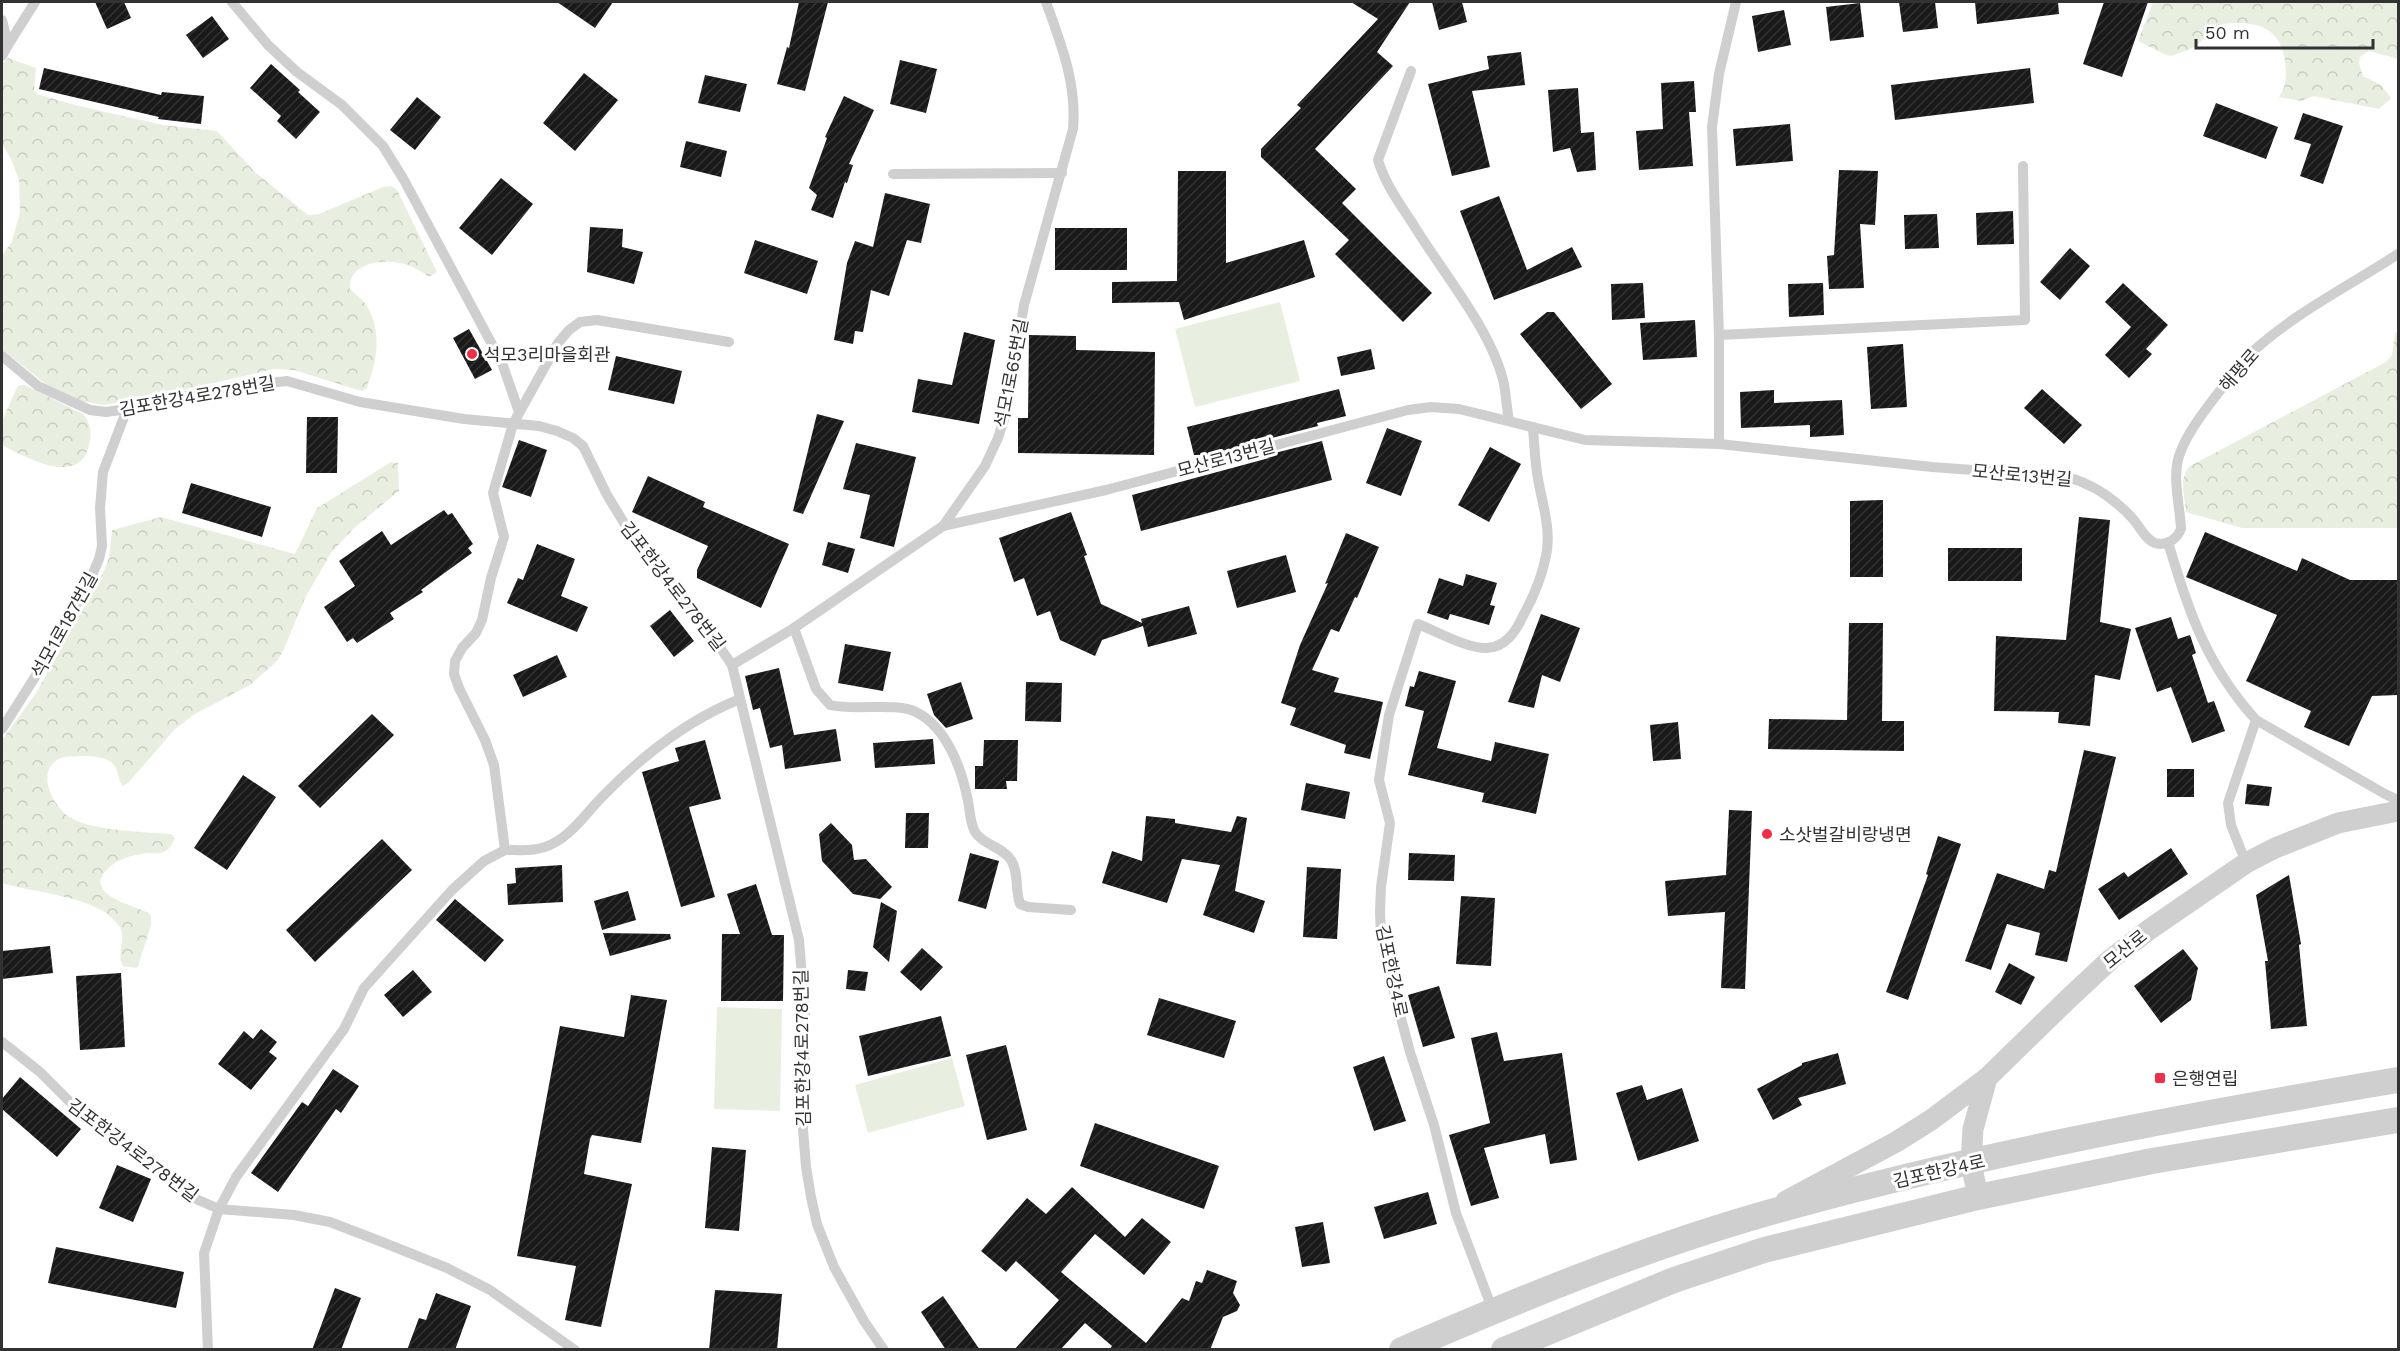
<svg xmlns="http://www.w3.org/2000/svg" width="2400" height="1351" font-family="'Work Sans','Noto Sans KR',sans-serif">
<defs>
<pattern id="forest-crowns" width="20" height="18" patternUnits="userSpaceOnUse" patternTransform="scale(1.5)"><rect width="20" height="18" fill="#e9efe0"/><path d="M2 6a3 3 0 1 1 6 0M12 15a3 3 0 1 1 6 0" fill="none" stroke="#c8cdc1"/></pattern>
<pattern id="building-hatch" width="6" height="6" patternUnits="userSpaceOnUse" patternTransform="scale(1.5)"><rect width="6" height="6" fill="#191919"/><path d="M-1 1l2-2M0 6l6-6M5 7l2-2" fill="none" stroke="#323232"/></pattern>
</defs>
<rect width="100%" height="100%" fill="#fff"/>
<g fill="url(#forest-crowns)">
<path d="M2153,2h241l4,1v56l-29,-8 -9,6 -1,6 4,13 18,9 10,13 -12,11 -65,-13 -13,5 -22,-4c9,-12 8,-30 4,-45 -6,-21 -21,-28 -42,-29 -8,0 -16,0 -23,3 -9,5 -14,13 -21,19 -7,5 -18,8 -26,11l-5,-1 -28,-14z"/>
<path d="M8,58l28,10 -2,22 3,4 42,12 84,19 54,6 38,41 53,43 11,-1 64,-27 8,-1 6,4 40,82 -8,5c-9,-7 -18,-12 -29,-14 -20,-4 -52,1 -50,26 4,4 10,8 14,13 19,25 14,60 2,87l-5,2 -67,-21 -20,-1 -130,30 -41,6 -22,-4 -33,-15 -44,-35 -2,5v-100l10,-15 8,-29 -1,-32 -8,-21 -9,-15v-80z"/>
<path d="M2398,332v196h-156l-56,-16c-1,-15 -8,-34 4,-46l196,-104 6,-7 3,-22z"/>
<path d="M20,385h5l58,29c8,10 9,19 6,31 -9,43 -64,12 -87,0v-24l15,-34z"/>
<path d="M391,462l7,1 1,28 -45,37 -23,25 -26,45 -21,51 -7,12 -27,24 -55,29 -20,15 -46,53 -6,4c-6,-7 -4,-18 -12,-24 -7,-5 -19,-6 -27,-6 -8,1 -20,-1 -27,4 -22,14 -2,49 14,58 23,13 74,14 100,16l4,4c-3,6 -5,12 -12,14 -5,2 -10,1 -15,1 -19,2 -41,9 -48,28 2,20 37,24 51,34v10l-13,41 -2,2 -13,-2c-8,-12 5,-28 -4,-40 -19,-30 -86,-33 -117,-43v-143l34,-47 67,-120 6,-15 3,-28 49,-13 134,37 22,-46z"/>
</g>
<g fill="#e9efe0">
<path d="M1280,302l20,79 -105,26 -20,-78z"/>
<path d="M717,1007l65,2 -2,102 -66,-2z"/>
<path d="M952,1058l13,48 -97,27 -13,-48z"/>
</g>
<g fill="url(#building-hatch)">
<path d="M95,2h29l7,16 -24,11z"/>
<path d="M557,2h56l-18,26z"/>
<path d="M799,2h29l-23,89 -28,-7 10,-37 2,1z"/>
<path d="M1351,2h59l-33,50 16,14 -78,83 41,40 -14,14 90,90 -29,29 -68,-68 14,-14 -88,-83v-8l40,-41 -4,-3 81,-86z"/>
<path d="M1432,2h30l5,20 -28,8z"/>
<path d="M1899,2h36l3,26 -35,4z"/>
<path d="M1975,2h83l1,12 -82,10z"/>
<path d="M2104,2h44l-26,75 -39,-13z"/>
<path d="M1860,3l4,34 -34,4 -4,-34z"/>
<path d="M1784,10l7,35 -33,7 -6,-36z"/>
<path d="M212,16l17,23 -26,19 -17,-23z"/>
<path d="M1521,52l4,33 -53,6 18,76 -38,9 -24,-92 61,-15 -2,-13z"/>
<path d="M900,60l37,9 -11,44 -36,-9z"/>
<path d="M271,64l29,26 -2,2 22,20 -24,27 -19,-18 4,-5 -31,-28z"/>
<path d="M44,68l117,27 1,-3 42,4 -3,28 -43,-5 1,-2 -120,-28z"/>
<path d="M2030,68l4,35 -139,17 -4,-35z"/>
<path d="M584,73l34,27 -43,51 -32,-28z"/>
<path d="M705,75l42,9 -7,28 -42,-9z"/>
<path d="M1694,81l2,31h-7l4,54 -54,4 -3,-39 27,-2 -2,-46z"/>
<path d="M1578,88l3,45 13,-1 2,38 -19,2 -7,-24 -17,4 -5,-62z"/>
<path d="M844,96l30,14 -25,54 4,1 -6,18 -2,-1 -12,36 -22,-8 6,-15 -8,-7 18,-50 -2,-1z"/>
<path d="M417,97l24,20 -26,33 -25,-20z"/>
<path d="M2216,103l62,24 -12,32 -63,-23z"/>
<path d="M2303,113l40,13 -20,58 -23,-8 11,-32 -17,-5z"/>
<path d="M1790,124l3,37 -57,5 -3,-37z"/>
<path d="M686,141l41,10 -6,26 -41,-10z"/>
<path d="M1839,170l39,1 -3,54 -15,-1 4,64 -35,1 -2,-33 7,-1z"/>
<path d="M1178,171h48v92l78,-23 11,37 -131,43 -5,-18 -67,1v-21l65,-1z"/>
<path d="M501,178l32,26 -41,51 -33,-27z"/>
<path d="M885,193l45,11 -9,39 -14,-3 -18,56 -18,-6 -8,42 -8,-1 -2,13 -19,-4 13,-77 8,-22 18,6z"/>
<path d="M1499,196l28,74 45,-23 10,20 -88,33 -34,-89z"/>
<path d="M2013,211l1,33 -37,1 -1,-32z"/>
<path d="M1937,214l2,34 -34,1 -1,-34z"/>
<path d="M590,227l33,2 -1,18 21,5 -9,32 -47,-12z"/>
<rect x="1055" y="228" width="72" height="42"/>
<path d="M755,240l63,21 -11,33 -63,-21z"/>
<path d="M2070,248l20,18 -30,34 -20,-18z"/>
<path d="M1643,283l2,35 -33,2 -1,-36z"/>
<path d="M1823,283l1,32 -35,2 -1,-33z"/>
<path d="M2123,283l45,42 -22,24 6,5 -23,24 -24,-23 26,-28 -26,-25z"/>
<path d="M1547,312h7l58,72 -31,25 -61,-75z"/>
<path d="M1695,320l2,37 -54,3 -3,-37z"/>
<path d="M469,329l23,41 -17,9 -22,-41z"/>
<path d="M964,332l31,8 -16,84 -67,-12 6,-33 34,6z"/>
<path d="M1029,335l47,1v14l79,2 -1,103 -136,-2v-35h10z"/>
<path d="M1903,344l4,63 -36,2 -4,-62z"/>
<path d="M1371,349l4,20 -34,7 -4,-19z"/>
<path d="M616,356l66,15 -8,33 -66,-14z"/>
<path d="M1339,389l7,27 -29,7 1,3 -111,29h-13l-7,-28z"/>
<path d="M2042,389l40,36 -18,19 -40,-36z"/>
<path d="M1774,390v13l68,-3 2,35 -34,2v-12l-69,3 -1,-36z"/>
<path d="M817,414l27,7 -41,93 -10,-3z"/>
<path d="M307,417h31l-1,56h-31z"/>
<path d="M1387,428l35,13 -21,55 -35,-13z"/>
<path d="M519,440l28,10 -16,47 -29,-10z"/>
<path d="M1322,441l10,39 -191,51 -9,-36 137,-37 -6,-2z"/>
<path d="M856,443l60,14 -22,90 -34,-9 10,-43 -27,-6z"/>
<path d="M1490,447l31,17 -32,58 -31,-17z"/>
<path d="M648,476l57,26 -2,5 86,37 -28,64 -64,-30v-8l11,-24 -76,-34z"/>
<path d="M191,483l80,24 -9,30 -80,-24z"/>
<path d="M1883,500v77h-33v-76z"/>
<path d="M444,510l4,5 4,-2 21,31 -5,4 4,5 -51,37 2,2 -33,21 4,6 -37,24 -4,-5 -6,4 -23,-35 31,-21 -16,-25 43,-30 9,14z"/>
<path d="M1071,512l16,43 -3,1 17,48 41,19 -1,-4 48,-13 8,28 -49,13 -5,-21 -41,14 -7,16 -35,-16 -10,-29 -13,5 -13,-38 -10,4 -15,-44z"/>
<path d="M2079,517l31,3 -10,102 31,7 -11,51 -25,-5 -5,51 -32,-3 1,-11 -65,-1 2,-75 70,4z"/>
<path d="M2205,532l92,39 5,-13 48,22h48v115l-26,1 -23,50 -45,-19 7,-16 -65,-30 31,-66 -91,-38z"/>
<path d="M1346,533l33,14 -22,51 -2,-1 -16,35 -8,-3 -19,41 27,8 -5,14 49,10 -13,57 -26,-6 2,-8 -56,-20 6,-17 -15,-5 19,-58 28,-62 -3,1z"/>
<path d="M828,542l27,7 -7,24 -26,-8z"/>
<path d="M537,544l38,15 -14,37 27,11 -11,25 -70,-29 11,-25 5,2z"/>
<rect x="1948" y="548" width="74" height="33"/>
<path d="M1286,555l10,37 -59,16 -10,-37z"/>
<path d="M1466,574l31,9 -7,22 5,1 -6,19 -39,-11 -2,6 -21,-7 12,-35 24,8z"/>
<path d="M670,610l24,31 -20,16 -24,-31z"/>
<path d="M1541,614l39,14 -20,54 -18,-7 -8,33 -26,-6z"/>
<path d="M2171,617l7,22 12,-4 6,18 -4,2 16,48 6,-2 11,30 -33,12 -21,-56 -14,5 -22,-64z"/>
<path d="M1849,623h34l-1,98h22v30l-136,-2 1,-30 78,1z"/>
<path d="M845,644l46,8 -8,39 -45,-8z"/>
<path d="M557,655l10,22 -44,20 -10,-22z"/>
<path d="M779,668l15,67 42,-6 5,32 -56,8 -3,-24 -12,3 -10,-40 -7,2 -8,-34z"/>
<path d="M1419,671l37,10 -19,67 54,13 4,-19 54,12 -13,60 -54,-12 2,-9 -76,-18 16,-64 -19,-5 5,-20 4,1z"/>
<path d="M961,682l12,37 -27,9 -12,-13 -7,-21z"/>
<path d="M1026,682l36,1 -1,39 -36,-1z"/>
<path d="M372,714l22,21 -74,73 -22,-22z"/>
<path d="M1678,722l3,37 -28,2 -3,-36z"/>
<path d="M933,739l2,25 -60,4 -2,-25z"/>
<path d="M705,740l16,59 -32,8 26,90 -34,10 -39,-135 37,-11 -4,-13z"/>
<path d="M984,740h34l-1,41h-11l1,8h-32v-23h8z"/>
<path d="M2084,750l32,7 -49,205 -32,-7 5,-22 -33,-9 -16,46 -26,-9 32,-88 47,16 5,-19 7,2z"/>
<rect x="2167" y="769" width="27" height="28"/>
<path d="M243,775l33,22 -49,73 -33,-22z"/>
<path d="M1306,783l44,9 -5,27 -44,-9z"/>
<path d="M2247,784l25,3 -3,19 -24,-2z"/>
<path d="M1729,810l23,1 -7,178 -24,-1 4,-76 -57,4 -3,-35 61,-6z"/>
<path d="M906,813h23l-1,35h-23z"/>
<path d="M1146,816l29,3v4l56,9 6,-16 10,2 -12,73 30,10 -11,32 -51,-18 17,-50 -38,-6 -15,44 -65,-20 10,-32 30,10z"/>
<path d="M831,823l21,22 2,15 12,-1 26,28 -12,12 -27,-5 -31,-33 -3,-27z"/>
<path d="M1938,836l23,8 -53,156 -22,-8 42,-117 -2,-1z"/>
<path d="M382,839l30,31 -97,92 -29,-32z"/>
<path d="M2171,848l17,26 -69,46 -21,-31 26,-17 4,5z"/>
<path d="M970,853l29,8 -13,48 -28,-8z"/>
<path d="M1409,853l46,2 -1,26 -46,-1z"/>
<path d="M562,865l1,37 -55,3 -1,-21 9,-1 -1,-15z"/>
<path d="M1307,867l34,2 -4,70 -34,-2z"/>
<path d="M2289,875l12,69 -2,1 8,81 -36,3 -6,-68h3l-12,-66z"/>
<path d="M756,884l16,51h12l-1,66h-62l1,-67h18l-13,-40z"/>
<path d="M628,891l8,29 -34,10 -8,-29z"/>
<path d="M1461,896l34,2 -4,68 -35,-2z"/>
<path d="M455,899l49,41 -19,22 -49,-42z"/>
<path d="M881,902l16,9 -8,51 -16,-15z"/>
<path d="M603,933l67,1 1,5 -61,17z"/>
<path d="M50,946l3,27 -51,6v-28z"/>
<path d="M922,948l21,19 -22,24 -21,-19z"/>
<path d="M2183,949l15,19 -7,32 -30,23 -27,-37z"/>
<path d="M2009,963l26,14 -14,28 -26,-13z"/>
<path d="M413,970l19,22 -29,25 -19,-22z"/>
<path d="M848,970l20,2 -3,19 -19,-2z"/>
<path d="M121,973l4,74 -45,3 -4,-74z"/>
<path d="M1439,986l16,52 -32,9 -15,-52z"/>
<path d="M631,995l36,5 -26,143 -49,-8 -2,4 -6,35 48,10 -31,143 -36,-7 11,-54 -59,-10 43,-230 64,11z"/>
<path d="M1159,998l77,23 -12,37 -77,-23z"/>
<path d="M941,1016l10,40 -83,20 -9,-40z"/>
<path d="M261,1029l16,13 -8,10 8,6 -26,32 -33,-26 26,-33 9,8z"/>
<path d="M1497,1032l7,29 58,-8 15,107 -27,4 -5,-30 -61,14 15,50 -28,8 -22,-71 41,-12 -19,-85z"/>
<path d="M1006,1045l21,85 -40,10 -21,-85z"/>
<path d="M1838,1053l8,31 -48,14 4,7 -29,15 -16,-31 45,-24v-2z"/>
<path d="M1384,1056l22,65 -32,10 -21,-64z"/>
<path d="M333,1069l26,17 -18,27 -5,-4 -58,83 -27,-19 51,-71 6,4z"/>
<path d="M20,1077l61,52 -24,28 -55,-48v-10z"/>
<path d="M1642,1085l5,15 35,-12 17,53 -61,20 -22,-68z"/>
<path d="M1095,1123l124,43 -15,43 -124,-43z"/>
<path d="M712,1147l34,3 -7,81 -34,-3z"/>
<path d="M117,1165l34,14 -18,43 -34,-14z"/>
<path d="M1072,1187l53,50 17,-19 29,24 -27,33 -49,-41 -34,38 85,71 36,-45 7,3 7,-20 6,2 5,-13 30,11 -4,12 7,12 -3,6 -14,6 -13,33h-101l3,-4 -27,-23 -25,27h-46l45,-50 -43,-39 -10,11 -25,-21 46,-53 19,16z"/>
<path d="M1428,1192l9,32 -53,15 -10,-32z"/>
<path d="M1323,1222l7,41 -28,4 -7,-40z"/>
<path d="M56,1247l128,25 -8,36 -128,-25z"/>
<path d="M335,1288l26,10 -20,52h-29z"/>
<path d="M715,1290l67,4 -5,56h-68z"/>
<path d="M436,1293l35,13 -16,44h-48l12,-32 7,2z"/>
<path d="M943,1296l37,54h-34l-25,-38z"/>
</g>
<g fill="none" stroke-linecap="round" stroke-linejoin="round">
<g stroke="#cfcfcf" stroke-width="10">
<path d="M232,2l36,43 29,27 45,33 41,41 21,34 98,183 17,49"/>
<path d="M2,20l6,25 -6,11"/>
<path d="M8,45l27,-43"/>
<path d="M1411,71l-33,89c7,24 22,44 35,64 29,48 79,106 91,160 2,12 3,25 5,37"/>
<path d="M893,174l169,-1"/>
<path d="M1719,335l-7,-208 7,-53 17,-72"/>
<path d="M729,342l-132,-22 -17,2 -11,8 -11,13 -45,81 -20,69 11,44 -13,41 -9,42 -6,13 -14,15 -7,13 -1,13 5,14 26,52 9,25 11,85c17,0 33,2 49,-7 20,-11 33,-31 49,-47 39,-40 84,-76 137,-97"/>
<path d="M2,356l36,30 52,24 16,2 21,-3 103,-22 57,-6 73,21 104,17 75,7 18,5 16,7 10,8 24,49 22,36 67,81 36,53 67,275 6,73 -2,116 3,38 5,30 6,27 17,43 30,54 20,29"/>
<path d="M1719,444v-109l306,-15 -2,-154"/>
<path d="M943,526l163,-36 302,-80 23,-3 28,2 126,31 134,4 213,23 135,10c26,7 48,22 66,42 7,8 12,20 22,24 11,4 22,-4 26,-14 -1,-24 -9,-50 -2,-73 7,-21 23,-42 36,-59 11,-14 22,-31 35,-43 44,-41 99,-68 148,-100"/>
<path d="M2168,542c20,69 39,124 88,178l-28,83 3,22 15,38"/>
<path d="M794,628l22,61 14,16c25,6 66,-3 86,7 31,15 46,58 52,89 2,9 2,22 7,31 8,13 28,15 36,28 8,12 4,30 9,44l8,3 43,3"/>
<path d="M732,665l62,-37 149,-102 42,-60 13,-28 8,-25 18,-108 49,-176c4,-46 -12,-85 -27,-127"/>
<path d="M2256,720l129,74 13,6"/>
<path d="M2,729l38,-60 50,-89 9,-21 3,-13 -2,-38 3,-36 24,-63"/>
<path d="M2,1042l38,30 48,48 61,42 47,37 23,10 75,6 36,7 52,20 65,26 43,22 85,60"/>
<path d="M1493,1311l-37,-98 -22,-88 -24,-73 -24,-90 -5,-25 -1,-25 1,-25 9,-64 -11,-43 10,-65 29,-91c18,7 50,25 69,24 19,-1 29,-17 36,-32 10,-18 19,-40 23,-60 6,-27 -5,-56 -9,-83 -2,-15 -3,-30 -4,-46"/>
<path d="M208,1350l-4,-97 15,-44 17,-32 108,-148 20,-41 88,-98 32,-29 21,-11"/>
</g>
<g stroke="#cfcfcf" stroke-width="21">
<path d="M1978,1197l-7,-34 2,-34 14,-51 80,-78 44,-41 39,-30 96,-66 29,-15 63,-25 60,-12"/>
<path d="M1786,1201l110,-59 35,-22 56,-42"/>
</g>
<g stroke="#cfcfcf" stroke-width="26">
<path d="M1402,1350c116,-50 234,-99 355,-134 210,-60 426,-100 641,-136"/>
<path d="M1504,1350l170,-70 90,-30 214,-53 174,-36 246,-41"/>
</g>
</g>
<g fill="#ef2e48" stroke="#fff" stroke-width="2">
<circle cx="472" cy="354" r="6"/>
<circle cx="1767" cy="834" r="6"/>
<rect x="2154" y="1072" width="12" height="12" rx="3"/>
</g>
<g text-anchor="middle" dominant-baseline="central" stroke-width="6" stroke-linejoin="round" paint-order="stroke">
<g font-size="18" fill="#323232" stroke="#fff" text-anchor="start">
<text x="484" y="354">석모3리마을회관</text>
<text x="1779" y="834">소삿벌갈비랑냉면</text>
<text x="2172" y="1078">은행연립</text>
</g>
<g font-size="18" fill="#323232" stroke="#fff">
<text transform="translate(2239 370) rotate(-49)">해평로</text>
<text transform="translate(1011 373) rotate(-79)">석모1로65번길</text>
<text transform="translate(197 396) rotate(-10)">김포한강4로278번길</text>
<text transform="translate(1226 458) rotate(-15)">모산로13번길</text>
<text transform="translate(2022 475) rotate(5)">모산로13번길</text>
<text transform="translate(673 586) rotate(52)">김포한강4로278번길</text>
<text transform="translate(64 625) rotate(-61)">석모1로187번길</text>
<text transform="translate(2125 949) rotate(-39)">모산로</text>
<text transform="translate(1392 971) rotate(78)">김포한강4로</text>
<text transform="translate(802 1048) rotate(-91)">김포한강4로278번길</text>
<text transform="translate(133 1150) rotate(37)">김포한강4로278번길</text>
<text transform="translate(1939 1171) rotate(-13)">김포한강4로</text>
</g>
</g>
<rect width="2400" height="1351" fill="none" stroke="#323232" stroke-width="6"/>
<path d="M2196 39v9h177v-9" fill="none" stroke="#323232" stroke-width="3"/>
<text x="2205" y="39" font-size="18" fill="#323232" stroke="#ffffff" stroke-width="4.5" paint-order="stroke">50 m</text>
</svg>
